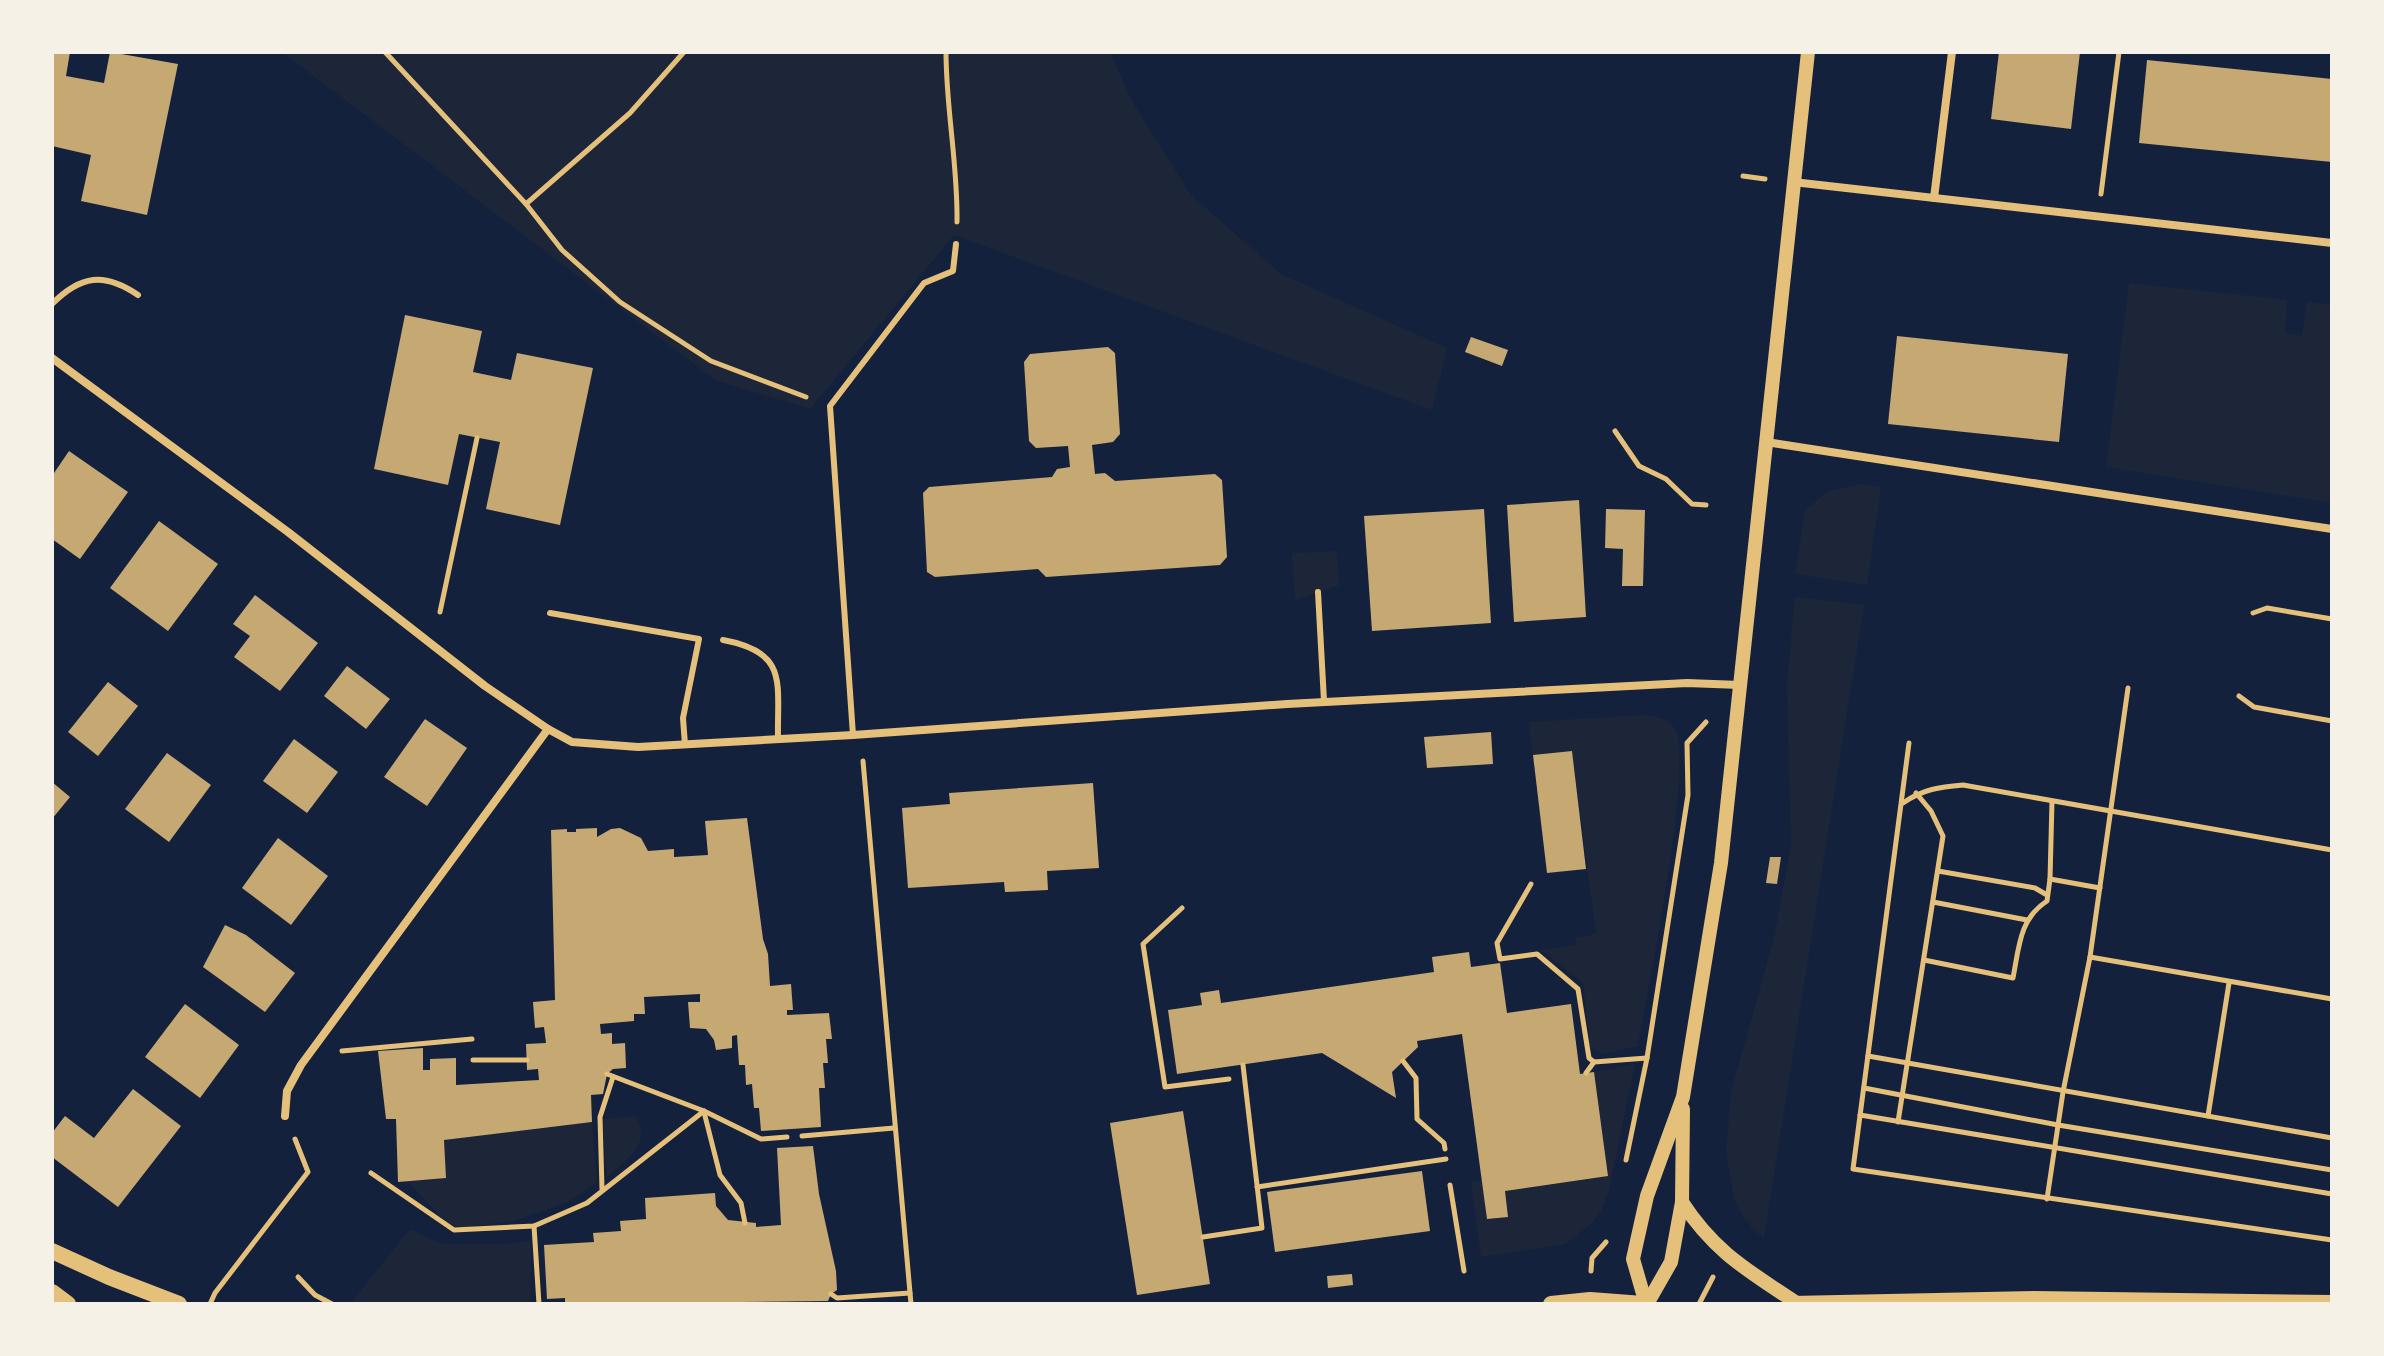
<svg xmlns="http://www.w3.org/2000/svg" width="2384" height="1356" font-family="'Nunito Sans',sans-serif">
<rect width="100%" height="100%" fill="#14213d"/>
<g fill="#1d2539">
<path d="M282,52h828l23,51 58,92 90,79 166,74 -15,62 -478,-175 -144,174 -95,-29z"/>
<path d="M2129,283l158,17 -2,33 17,3 5,-34 25,3v198l-226,-36z"/>
<path d="M1861,484l20,3 -14,98 -72,-11 10,-64 24,-19z"/>
<path d="M1337,551l2,34 -44,15 -3,-47z"/>
<path d="M1795,597l69,8 -100,633 -14,-11 1,-3 -4,-4 -1,2 -12,-24 -8,-46 5,-60 43,-154 17,-92 -4,-162z"/>
<path d="M1643,715c12,2 25,2 32,14 19,35 -28,265 -37,317l-35,8 -13,-7 -7,-64 -42,-33 35,-5 -1,-7 21,-4 -24,-183 -39,4 -4,-33z"/>
<path d="M1635,1064l-26,125 -7,21 -9,12 -27,22 -85,13 -10,-75 11,-2 6,39 20,-2 -3,-26 103,-15 -14,-104z"/>
<path d="M635,1116c19,26 -10,45 -28,61l-5,-58z"/>
<path d="M592,1122l5,60 -29,20 -52,18 -53,8 -17,-6 -39,-41 39,-3 -2,-38z"/>
<path d="M410,1229l32,15h66l23,-3 -1,63h-180z"/>
</g>
<g fill="#c6a872">
<path d="M52,52h18l-4,24 38,7 6,-31 68,12 -31,151 -66,-14 10,-46 -39,-9z"/>
<path d="M1999,52h81l-9,77 -80,-10z"/>
<path d="M2147,60l185,19v83l-193,-19z"/>
<path d="M405,315l77,16 -9,41 38,8 6,-27 76,15 -33,157 -74,-16 14,-67 -41,-8 -11,51 -74,-16z"/>
<path d="M1897,336l171,18 -9,88 -171,-18z"/>
<path d="M1471,337l37,13 -6,16 -37,-14z"/>
<path d="M1108,347l7,6 5,81 -7,8 -21,3 3,29 10,-1 10,8 100,-7 7,6 5,77 -7,8 -174,12 -8,-8 -103,8 -8,-5 -4,-79 6,-6 123,-10 5,-8 13,-2 -2,-21 -32,2 -7,-7 -5,-79 6,-8z"/>
<path d="M69,451l59,41 -48,67 -28,-20v-63z"/>
<path d="M1579,500l7,117 -72,5 -7,-117z"/>
<path d="M1484,509l7,114 -119,8 -8,-115z"/>
<path d="M1606,509l39,1 -2,76h-21l1,-37 -18,-1z"/>
<path d="M159,521l59,43 -50,67 -58,-43z"/>
<path d="M255,595l63,48 -38,48 -46,-34 16,-21 -17,-12z"/>
<path d="M347,666l43,33 -24,30 -42,-33z"/>
<path d="M108,682l30,24 -40,50 -30,-24z"/>
<path d="M425,719l42,29 -40,58 -43,-29z"/>
<path d="M1491,732l2,32 -66,4 -3,-31z"/>
<path d="M294,739l44,33 -31,41 -44,-32z"/>
<path d="M1572,751l14,118 -39,4 -14,-118z"/>
<path d="M167,753l44,32 -42,57 -44,-33z"/>
<path d="M52,782l18,15 -18,22z"/>
<path d="M1093,783l6,85 -52,3 1,19 -43,2 -1,-10 -96,6 -6,-80 48,-4 -1,-11z"/>
<path d="M747,818l16,121 5,15 2,32 21,-2 2,26h-6v5l42,-2 3,26h-6l2,24h-5l2,25h-6l2,39 -60,4 -2,-23h-5l-2,-24 -6,1 -1,-20h-6l-2,-30 -5,1v12l-16,2 -2,-10 -8,-11 -16,-1 -2,-26h12v-8l-56,3 1,17h-11v7l-34,3 1,10 11,-1v11l13,-1 1,25 -13,1 -6,5 -4,20 -12,1 1,27 -148,18 2,38 -48,4 -2,-63h-10l-8,-68 45,-3v22h7v-11l26,-1v27l83,-5 -1,-11 -11,1 -1,-26 20,-1 -2,-16 -9,1 -2,-26 22,-2 -4,-170 16,-1v3h9v-3l21,-1v9l14,-8 9,-1 21,10 7,13 26,-2v8l34,-2 -3,-34z"/>
<path d="M278,838l50,38 -37,49 -49,-37z"/>
<path d="M1770,857h11l-4,27 -11,-1z"/>
<path d="M225,925l21,10 49,38 -30,39 -62,-45z"/>
<path d="M1469,952l2,15 29,-4 7,50 64,-9 9,70 14,-2 14,104 -103,15 3,26 -21,2 -25,-185 -45,7 1,6 -26,25 4,26 -74,-45 -145,21 -9,-64 34,-5 -2,-12 19,-3 2,13 213,-31 -2,-15z"/>
<path d="M185,1004l54,41 -39,53 -55,-41z"/>
<path d="M133,1089l48,37 -63,81 -66,-50v-24l13,-17 29,22z"/>
<path d="M1183,1111l27,173 -73,11 -27,-172z"/>
<path d="M813,1146l6,48 17,77 1,19 -6,4 -3,7 -263,3v-6l-18,1 -3,-54 50,-3 -1,-9 28,-2 -1,-10 26,-2 -1,-21 70,-5 1,13 12,14 28,3v4l25,-2 -4,-77z"/>
<path d="M1422,1171l8,60 -155,21 -8,-60z"/>
<path d="M1352,1274l1,11 -25,3 -1,-12z"/>
</g>
<g fill="none" stroke-linecap="round" stroke-linejoin="round">
<g stroke="#e5c07b" stroke-width="5">
<path d="M385,52l141,152 104,-91 54,-61"/>
<path d="M946,52c0,57 12,113 11,170"/>
<path d="M1743,176l22,3"/>
<path d="M2101,194l18,-142"/>
<path d="M526,204l36,46 58,52 91,59 95,36"/>
<path d="M1615,431l24,35 27,13 26,25 14,1"/>
<path d="M440,612l37,-174"/>
<path d="M2253,613l14,-5 65,11"/>
<path d="M2239,696l15,11 78,14"/>
<path d="M1909,743l-56,426 479,71"/>
<path d="M863,761l48,543"/>
<path d="M1903,803c20,-14 37,-16 60,-18l369,65"/>
<path d="M1938,871l97,17 12,7"/>
<path d="M2050,879l50,9"/>
<path d="M1531,884l-34,59 3,16 37,-5 41,35 11,69 5,4 53,-4"/>
<path d="M1933,902l94,18"/>
<path d="M1182,908l-39,36 22,143 64,-8"/>
<path d="M2090,957l242,42"/>
<path d="M1924,960l89,18c6,-30 6,-59 34,-77l3,-22 2,-78"/>
<path d="M342,1051l130,-12"/>
<path d="M1868,1056l464,82"/>
<path d="M473,1060h54"/>
<path d="M1403,1061l13,17 1,41 27,24 1,6"/>
<path d="M1586,1073l8,-11"/>
<path d="M607,1074l97,37 57,28 26,-2"/>
<path d="M1864,1088l194,37 274,45"/>
<path d="M704,1112l16,63 21,28 4,20"/>
<path d="M1860,1115l472,79"/>
<path d="M2208,1116l21,-133"/>
<path d="M1898,1122l45,-286 -12,-25 -15,-18"/>
<path d="M802,1136l92,-8"/>
<path d="M1626,1160l21,-102 41,-263 -1,-52 19,-21"/>
<path d="M371,1173l83,57 80,-4 53,-23 117,-92"/>
<path d="M1450,1185l14,86"/>
<path d="M1257,1187l189,-28"/>
<path d="M602,1189l-2,-72 13,-40"/>
<path d="M2047,1199l16,-107 27,-135 38,-269"/>
<path d="M534,1226l5,78"/>
<path d="M1203,1237l59,-9 -19,-163"/>
<path d="M1591,1271l1,-13 14,-16"/>
<path d="M298,1277l17,18 17,9"/>
<path d="M831,1294l6,4 73,-5"/>
<path d="M210,1304l5,-11 93,-121 -13,-33"/>
<path d="M1699,1304l14,-27"/>
</g>
<g stroke="#e5c07b" stroke-width="6">
<path d="M52,304c29,-29 52,-32 86,-9"/>
<path d="M1318,592l6,109"/>
<path d="M550,613l149,26 -16,79 2,27"/>
<path d="M723,640c66,12 54,43 55,98"/>
<path d="M853,735l-23,-329 94,-123 29,-12 3,-27"/>
</g>
<g stroke="#e5c07b" stroke-width="8">
<path d="M1793,182l539,61"/>
<path d="M1934,198l18,-146"/>
<path d="M52,358l236,174 197,154 63,43 24,13 66,5 215,-12 434,-31 400,-21 53,2"/>
<path d="M1766,442l566,87"/>
<path d="M285,1116l2,-25 14,-26 247,-336"/>
</g>
<g stroke="#e5c07b" stroke-width="14">
<path d="M1682,1202c33,51 67,69 116,102"/>
<path d="M1646,1304l-13,-45 14,-63 36,-99 38,-234 87,-811"/>
<path d="M1647,1304l24,-42 11,-60 1,-93"/>
</g>
<g stroke="#e5c07b" stroke-width="16">
<path d="M52,1251l57,26 70,27"/>
<path d="M52,1292l16,12"/>
<path d="M1551,1304l39,-4 53,4"/>
<path d="M1791,1304l243,-5 298,4"/>
</g>
</g>
<rect width="2384" height="1356" fill="none" stroke="#f6f1e7" stroke-width="108"/>
</svg>
